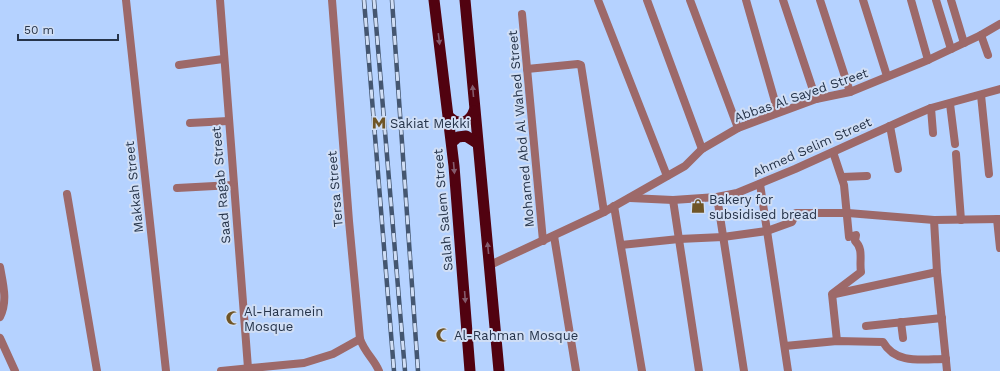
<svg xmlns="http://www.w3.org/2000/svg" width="1000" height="371" font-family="'Work Sans',sans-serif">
<rect width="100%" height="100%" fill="#b5d2ff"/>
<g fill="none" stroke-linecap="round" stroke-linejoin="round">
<g stroke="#9d6969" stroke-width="8">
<path d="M126,0l40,371"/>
<path d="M220,0l28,368"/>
<path d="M332,0l17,221 11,118c5,14 14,20 19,32"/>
<path d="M598,0l69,176"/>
<path d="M647,0l55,149"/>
<path d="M690,0l48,128"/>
<path d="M746,0l32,112"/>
<path d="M783,0l33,99"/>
<path d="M820,0l30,92"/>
<path d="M863,0l24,76"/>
<path d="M911,0l17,60"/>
<path d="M936,0l15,49"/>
<path d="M951,0l13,43"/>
<path d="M522,14l21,227"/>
<path d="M981,35l7,20"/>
<path d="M179,65l44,-6"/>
<path d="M527,69l51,-5 3,1 23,147"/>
<path d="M981,95l8,79"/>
<path d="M950,104l5,40"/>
<path d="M931,108l2,25"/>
<path d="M190,123l38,-2"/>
<path d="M890,126l8,43"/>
<path d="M833,152l11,33 5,52 7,-2 -1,6c9,8 4,20 6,31l-29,22 5,47"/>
<path d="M956,154l5,66"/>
<path d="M842,177l25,-1"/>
<path d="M760,184l28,187"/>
<path d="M177,188l56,-3"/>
<path d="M67,194l30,177"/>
<path d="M717,197l27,174"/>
<path d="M630,198l43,2 44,-3 20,-4 58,-24 115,-52 21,-9 69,-19"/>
<path d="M673,200l26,171"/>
<path d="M614,206l28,165"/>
<path d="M997,219l3,29"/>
<path d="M934,220l3,52 10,99"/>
<path d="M554,236l22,135"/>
<path d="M621,245l58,-6 44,-2 44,-6 25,-9 4,-9h52l86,7 66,-1"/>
<path d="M490,265l114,-53 81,-46 17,-17 36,-21 78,-29 34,-7 78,-32 53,-25 19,-11"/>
<path d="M0,267c3,17 8,34 0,50"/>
<path d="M835,294l102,-22"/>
<path d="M901,322l2,16"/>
<path d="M866,326l76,-8"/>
<path d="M0,338l15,33"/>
<path d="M785,346l52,-5 46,1c13,23 40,17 63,17"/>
<path d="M221,371l83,-8 29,-9 27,-15"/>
</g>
<g stroke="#510210" stroke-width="11">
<path d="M434,0l20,166 16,205"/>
<path d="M465,0l34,371"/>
<path d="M449,117c9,9 21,6 25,-6"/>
<path d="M452,142l6,-5 8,-1 11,7"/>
</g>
<defs>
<g id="rail">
<path d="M364,0l30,371"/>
<path d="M374,0l31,371"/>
<path d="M392,0l26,371"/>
</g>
</defs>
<use href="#rail" stroke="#445670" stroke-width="4.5"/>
<use href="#rail" stroke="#d0def5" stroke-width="3" stroke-dasharray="9" stroke-linecap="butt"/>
</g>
<defs><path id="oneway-solid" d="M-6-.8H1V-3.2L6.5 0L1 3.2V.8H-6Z"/></defs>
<g fill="#845a6c">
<use href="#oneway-solid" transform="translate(439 39) rotate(83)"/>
<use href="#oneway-solid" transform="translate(473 91) rotate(-95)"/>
<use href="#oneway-solid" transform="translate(454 168) rotate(85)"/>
<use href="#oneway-solid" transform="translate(488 248) rotate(-96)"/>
<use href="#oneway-solid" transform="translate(465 297) rotate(86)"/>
</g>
<defs>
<symbol id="metro-bare" viewBox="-9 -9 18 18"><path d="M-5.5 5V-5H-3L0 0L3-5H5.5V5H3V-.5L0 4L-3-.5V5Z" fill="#6f5526" stroke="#d0def5" stroke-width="2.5" paint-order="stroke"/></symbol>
<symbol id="shop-bare" viewBox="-9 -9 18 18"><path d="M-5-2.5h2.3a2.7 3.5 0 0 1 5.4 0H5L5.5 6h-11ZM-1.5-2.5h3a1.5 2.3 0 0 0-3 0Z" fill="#6f5526" stroke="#d0def5" stroke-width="2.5" paint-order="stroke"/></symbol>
<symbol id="mosque-bare" viewBox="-9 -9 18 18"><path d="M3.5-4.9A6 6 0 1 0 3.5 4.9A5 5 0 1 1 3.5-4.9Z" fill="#6f5526" stroke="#d0def5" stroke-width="2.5" paint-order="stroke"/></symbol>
</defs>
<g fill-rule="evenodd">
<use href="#metro-bare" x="369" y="113" width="20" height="20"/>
<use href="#shop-bare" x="688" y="196" width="20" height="20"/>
<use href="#mosque-bare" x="223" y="308" width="20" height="20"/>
<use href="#mosque-bare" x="433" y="325" width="20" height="20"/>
</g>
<g text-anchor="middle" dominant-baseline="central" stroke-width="4" stroke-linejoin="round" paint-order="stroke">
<g font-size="13" fill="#26344a" stroke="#d0def5">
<text transform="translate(801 95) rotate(-19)">Abbas Al Sayed Street</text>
<text transform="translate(521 129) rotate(-95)">Mohamed Abd Al Wahed Street</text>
<text transform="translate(812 147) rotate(-24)">Ahmed Selim Street</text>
<text transform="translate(221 185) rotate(-95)">Saad Ragab Street</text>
<text transform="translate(134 187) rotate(-96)">Makkah Street</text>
<text transform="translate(335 189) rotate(-95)">Tersa Street</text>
<text transform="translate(443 210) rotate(-95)">Salah Salem Street</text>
</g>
<g font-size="13" fill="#26344a" stroke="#d0def5" text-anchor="start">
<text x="390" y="123">Sakiat Mekki</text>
<text x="709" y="199">Bakery for<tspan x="709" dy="15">subsidised bread</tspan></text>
<text x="244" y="311">Al-Haramein<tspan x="244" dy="15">Mosque</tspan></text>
<text x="454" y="335">Al-Rahman Mosque</text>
</g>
</g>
<path d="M18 34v6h100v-6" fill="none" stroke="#26344a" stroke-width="2"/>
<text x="24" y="34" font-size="12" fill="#26344a" stroke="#d0def5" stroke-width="3" paint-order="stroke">50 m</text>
</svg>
